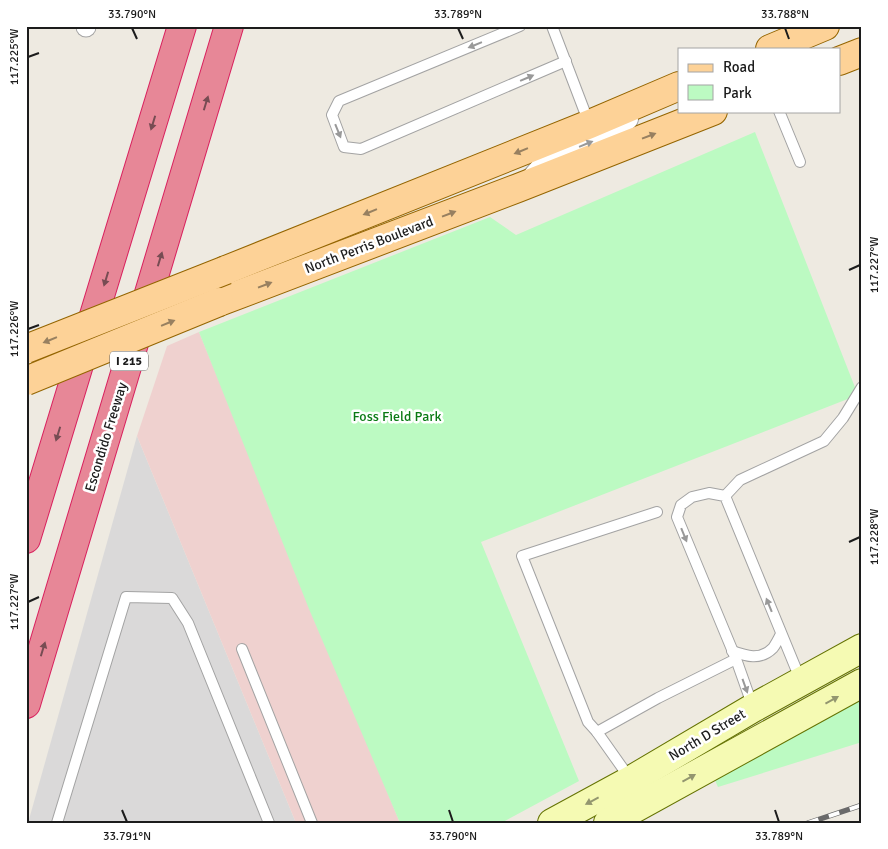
<svg xmlns="http://www.w3.org/2000/svg" width="888" height="849" font-family="Signika,sans-serif">
<rect width="100%" height="100%" fill="#eeeae1"/>
<path fill="#dad9d9" d="M137,436l159,387h-268z"/>
<path fill="#efd1cf" d="M199,332l201,491h-104l-159,-387 30,-90z"/>
<g fill="#bcfac2">
<path d="M755,132l103,263 -377,147 98,239 -78,42h-101l-91,-214 -110,-277 291,-115 26,18z"/>
<path d="M862,694v48l-144,45 -5,-11z"/>
</g>
<g fill="none" stroke-linecap="round" stroke-linejoin="round">
<defs>
<g id="lane">
<path d="M520,26l-181,75 -7,14 12,32 17,2 205,-88"/>
<path d="M552,26l37,97"/>
<path d="M779,111l21,51"/>
<path d="M526,177l12,-14 85,-34c10,-6 12,-8 9,-20"/>
<path d="M725,496l15,-16 84,-39 19,-23 19,-31"/>
<path d="M242,649l70,174"/>
<path d="M732,651c14,5 28,10 41,-3 3,-4 6,-10 8,-14"/>
<path d="M753,707l-17,-48 -59,-142 4,-12 11,-8 17,-4 16,3 76,185"/>
<path d="M597,732l61,-34 78,-39"/>
<path d="M631,780l-34,-48 -9,-10 -66,-166 135,-44"/>
<path d="M57,823l69,-226 46,1 16,25 81,200"/>
</g>
<path id="street" d="M86,26v1"/>
<g id="secondary">
<path d="M552,823l79,-43 122,-72 109,-60"/>
<path d="M608,823l254,-140"/>
</g>
<g id="primary">
<path d="M770,49l55,-23"/>
<path d="M839,61l23,-9"/>
<path d="M226,270l364,-146 89,-38"/>
<path d="M219,302l299,-114 195,-77"/>
</g>
<g id="highway">
<path d="M26,539l156,-513"/>
<path d="M26,704l203,-678"/>
</g>
</defs>
<use href="#lane" stroke="#a3a3a3" stroke-width="12"/>
<use href="#street" stroke="#a3a3a3" stroke-width="21"/>
<use href="#secondary" stroke="#657303" stroke-width="30"/>
<use href="#primary" stroke="#946500" stroke-width="30"/>
<use href="#highway" stroke="#d9215e" stroke-width="30"/>
<use href="#lane" stroke="#fff" stroke-width="10"/>
<use href="#street" stroke="#fff" stroke-width="19"/>
<use href="#secondary" stroke="#f5fab3" stroke-width="28"/>
<use href="#primary" stroke="#fdd297" stroke-width="28"/>
<use href="#highway" stroke="#e78797" stroke-width="28"/>
<defs>
<path id="rail" d="M808,823l54,-18"/>
</defs>
<use href="#rail" stroke="#6a6a6a" stroke-width="5.5"/>
<use href="#rail" stroke="#fff" stroke-width="4" stroke-dasharray="11" stroke-linecap="butt"/>
<defs>
<g id="primary-bridge">
<path d="M26,349l200,-79"/>
<path d="M26,381l193,-79"/>
</g>
</defs>
<use href="#primary-bridge" stroke="#946500" stroke-width="30" stroke-linecap="butt"/>
<use href="#primary-bridge" stroke="#fdd297" stroke-width="28"/>
</g>
<defs><path id="oneway-solid" d="M-6-.8H1V-3.2L6.5 0L1 3.2V.8H-6Z" transform="scale(1.25)"/></defs>
<g fill="#999">
<use href="#oneway-solid" transform="translate(475 45) rotate(158)"/>
<use href="#oneway-solid" transform="translate(527 78) rotate(-23)"/>
<use href="#oneway-solid" transform="translate(338 131) rotate(68)"/>
<use href="#oneway-solid" transform="translate(586 144) rotate(-22)"/>
<use href="#oneway-solid" transform="translate(684 535) rotate(68)"/>
<use href="#oneway-solid" transform="translate(769 605) rotate(-112)"/>
<use href="#oneway-solid" transform="translate(745 686) rotate(70)"/>
</g>
<g fill="#774c53">
<use href="#oneway-solid" transform="translate(206 103) rotate(-73)"/>
<use href="#oneway-solid" transform="translate(153 123) rotate(107)"/>
<use href="#oneway-solid" transform="translate(160 259) rotate(-73)"/>
<use href="#oneway-solid" transform="translate(106 279) rotate(107)"/>
<use href="#oneway-solid" transform="translate(58 434) rotate(107)"/>
<use href="#oneway-solid" transform="translate(43 649) rotate(-73)"/>
</g>
<g fill="#988060">
<use href="#oneway-solid" transform="translate(649 136) rotate(-21)"/>
<use href="#oneway-solid" transform="translate(521 151) rotate(158)"/>
<use href="#oneway-solid" transform="translate(370 212) rotate(158)"/>
<use href="#oneway-solid" transform="translate(449 214) rotate(-21)"/>
<use href="#oneway-solid" transform="translate(265 285) rotate(-21)"/>
<use href="#oneway-solid" transform="translate(168 323) rotate(-22)"/>
<use href="#oneway-solid" transform="translate(50 340) rotate(158)"/>
</g>
<g fill="#93966f">
<use href="#oneway-solid" transform="translate(832 700) rotate(-29)"/>
<use href="#oneway-solid" transform="translate(689 778) rotate(-29)"/>
<use href="#oneway-solid" transform="translate(592 801) rotate(152)"/>
</g>
<path fill="none" stroke="#1c1c1c" stroke-width="2" d="M132,28l5,11M458,28l5,11M785,28l4,11M28,57l11,-4M849,270l11,-5M28,329l11,-4M849,542l11,-5M28,602l11,-5M122,810l5,12M449,810l4,12M775,810l4,12"/>
<g text-anchor="middle" dominant-baseline="central" stroke-width="5" stroke-linejoin="round" paint-order="stroke">
<rect fill="#fff" stroke="#606060" stroke-width="1" x="110" y="351.5" width="38" height="19" rx="4"/>
<g font-size="12" font-weight="bold" fill="#1c1c1c">
<text x="129" y="361">I 215</text>
</g>
<g font-size="14" fill="#1c1c1c" stroke="#fff">
<text transform="translate(369 245) rotate(-21)">North Perris Boulevard</text>
<text transform="translate(106 437) rotate(-73)">Escondido Freeway</text>
<text transform="translate(707 735) rotate(-31)">North D Street</text>
</g>
<g font-size="14" fill="#0a7a14" stroke="#fff">
<text x="397" y="416">Foss Field Park</text>
</g>
</g>
<rect width="888" height="849" fill="none" stroke="#ffffff" stroke-width="55"/>
<rect x="678" y="48" width="162" height="65" fill="#ffffff" stroke="#a4a4a4"/>
<rect x="688" y="64" width="25" height="8" fill="#fdd297" stroke="#a4a4a4"/>
<text x="723" y="72" font-size="15" fill="#1c1c1c">Road</text>
<rect x="688" y="85" width="25" height="15" fill="#bcfac2" stroke="#a4a4a4"/>
<text x="723" y="98" font-size="15" fill="#1c1c1c">Park</text>
<rect x="28" y="28" width="832" height="794" fill="none" stroke="#1c1c1c" stroke-width="2"/>
<g font-size="12" text-anchor="middle" fill="#1c1c1c">
<text x="132" y="18">33.790°N</text>
<text x="458" y="18">33.789°N</text>
<text x="785" y="18">33.788°N</text>
<text transform="translate(14 57) rotate(-90)" y="4">117.225°W</text>
<text transform="translate(874 265) rotate(-90)" y="4">117.227°W</text>
<text transform="translate(14 329) rotate(-90)" y="4">117.226°W</text>
<text transform="translate(874 537) rotate(-90)" y="4">117.228°W</text>
<text transform="translate(14 602) rotate(-90)" y="4">117.227°W</text>
<text x="127" y="840">33.791°N</text>
<text x="453" y="840">33.790°N</text>
<text x="779" y="840">33.789°N</text>
</g>
</svg>
